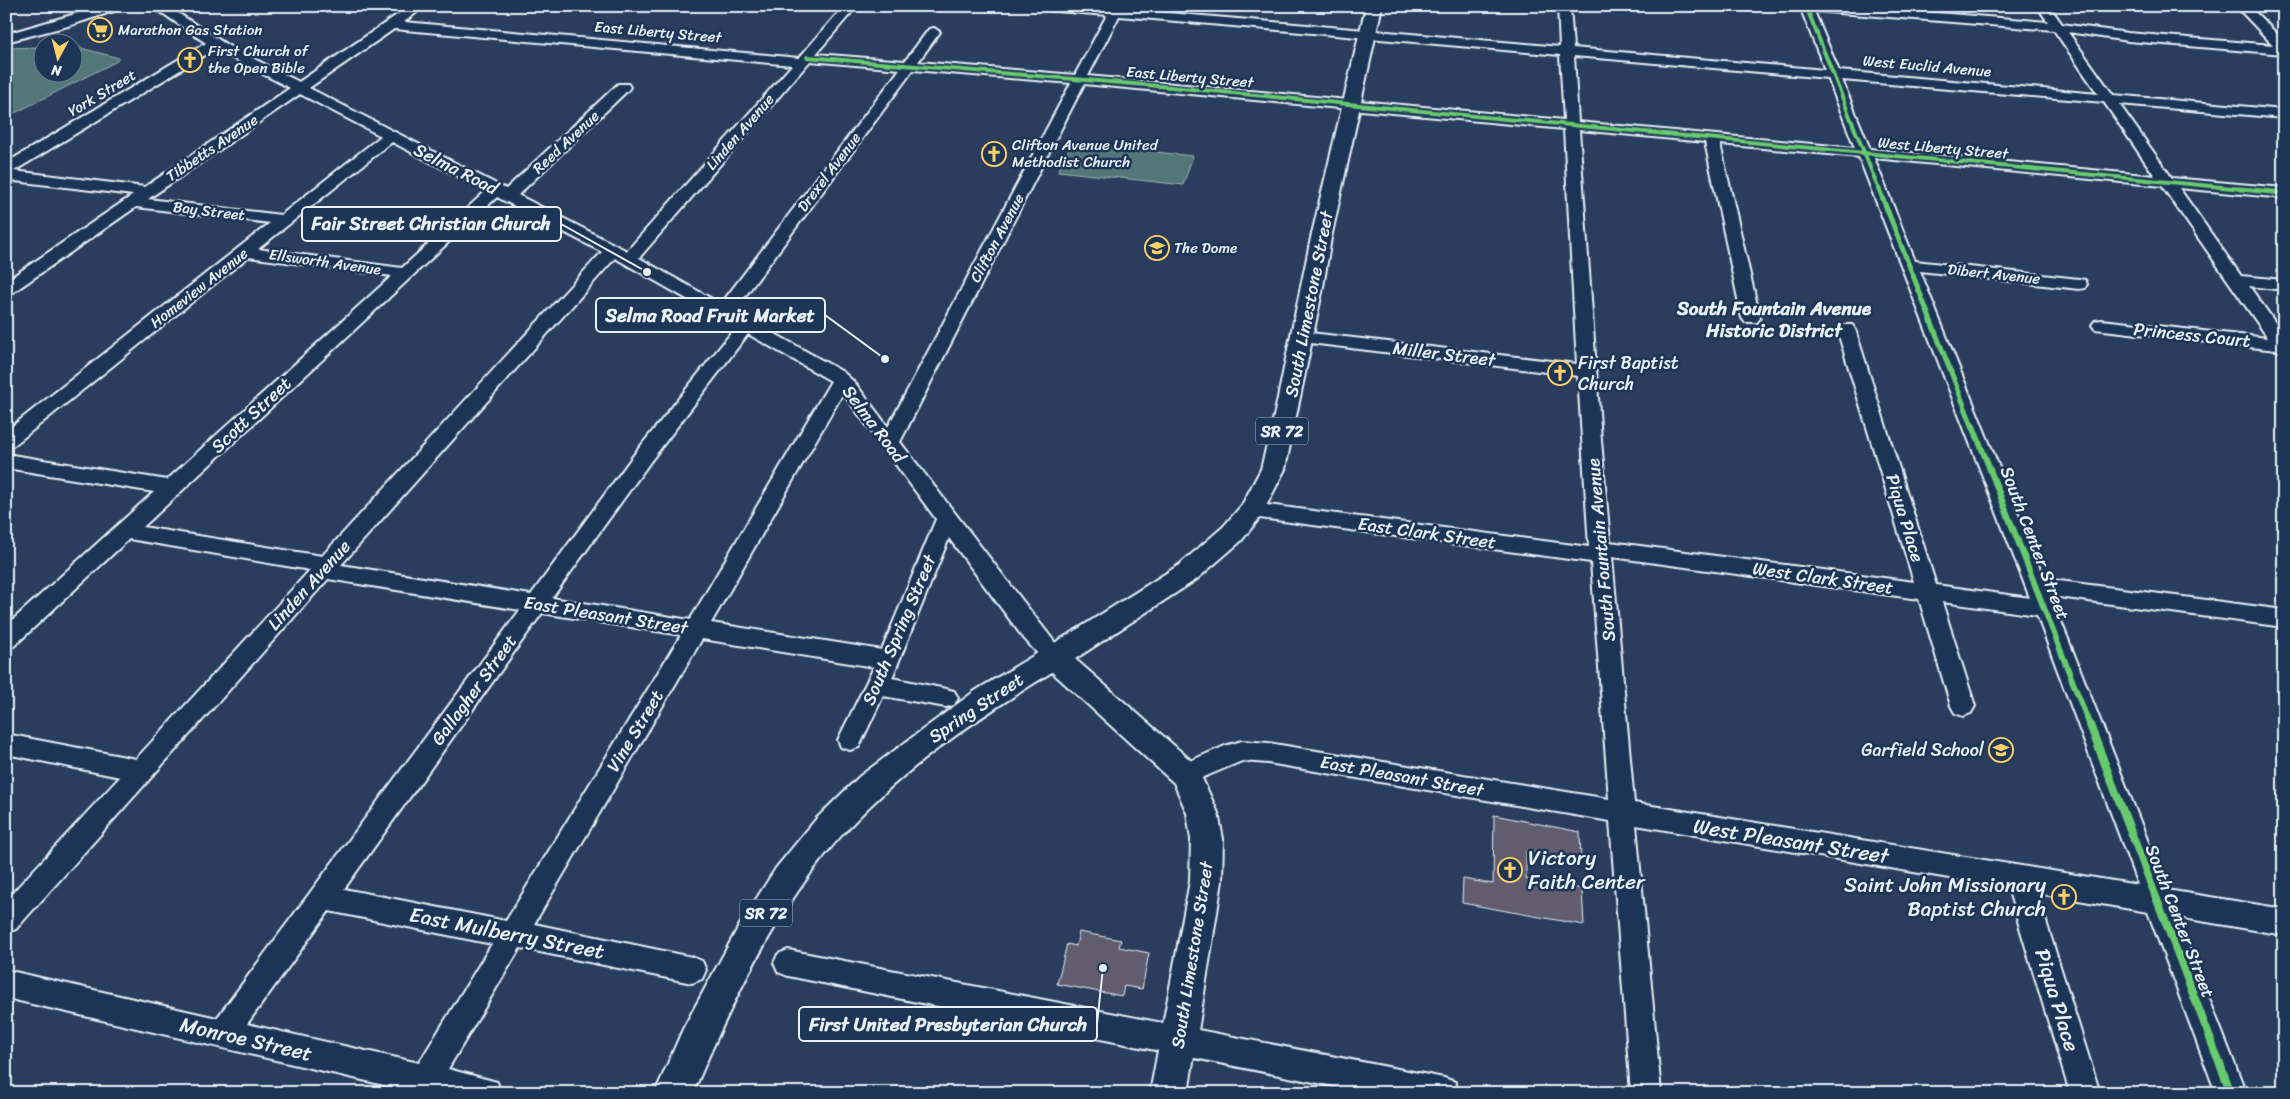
<svg xmlns="http://www.w3.org/2000/svg" width="2290" height="1099" font-family="Sriracha,sans-serif">
<rect width="100%" height="100%" fill="#2b3d5c"/>
<filter id="ink" filterUnits="userSpaceOnUse"><feTurbulence type="fractalNoise" baseFrequency=".02" numOctaves="2"/><feDisplacementMap in="SourceGraphic" scale="10" xChannelSelector="R" yChannelSelector="G"/><feConvolveMatrix kernelMatrix="1 2 1 2 8 2 1 2 1" color-interpolation-filters="sRGB"/></filter>
<g filter="url(#ink)">
<g fill="#527677" stroke="#9db4b8">
<path d="M73,46l46,12 -2,3 -102,52 -9,-2v-63l36,-1v25h30z"/>
<path d="M1072,143l121,13 -10,29 -125,-14z"/>
</g>
<g fill="#625d6e" stroke="#e8f1f8">
<path d="M1494,815l86,17 1,29 -55,-10v28l56,10 2,36 -122,-22 1,-24 30,5z"/>
<path d="M1079,932l42,8 -2,7 30,6 -7,36 -18,-3 -2,10 -65,-12 10,-40 9,2z"/>
</g>
<g fill="none" stroke-linecap="round" stroke-linejoin="round">
<defs>
<g id="minor">
<path d="M103,6h19l-2,3 -52,17 -62,16v-8z"/>
<path d="M152,6h15l60,39 72,37 111,-76h15l-21,16 395,36 45,-52h13l-41,48 89,7 24,-32 5,-1 6,4 -22,30 157,13 32,-60 -63,-5 -6,-4 73,2 1,-2h12l-1,3 437,38 -2,-41h12l3,42 252,22 -24,-61 -5,-3h54l198,16 -11,-16h12l13,18 66,9 145,12 -37,-39h13l35,35v13l-156,-13 -60,-9 45,63 171,15v8l-165,-14 53,74 112,10v10l-105,-10 62,88 43,4v10l-35,-4 35,49v18l-8,-3 -181,-21 -3,-4 3,-4 6,-1 167,18 -106,-152 -288,-28 41,103 164,18 6,1 2,4 -2,4 -6,1 -159,-18 124,308 240,31v17l-233,-31 116,294 117,19v26l-107,-18 69,176h-30l-68,-181 -111,-19 63,200h-30l-62,-205 -372,-63 25,268h-30l-21,-272 -342,-58 -26,-2 -57,24 -9,-4 -3,-7 3,-7 49,-21 17,-5 26,2 341,56 -18,-237 -339,-45 -7,-2 -3,-5 3,-5 7,-2 337,44 -11,-171 -276,-34 -6,-1 -3,-4 3,-4 6,-1 275,32 -13,-235 -480,-45 -184,358 166,215 -4,6 -8,3 -8,-3 -24,-27 -73,-98 -57,140 54,11 8,2 4,7 -4,7 -8,2 -63,-11 -24,51 -9,3 -9,-3 -3,-7 36,-73 -172,-28 -168,285 158,33 10,4 4,9 -4,9 -10,4 -172,-35 -72,121 49,13 4,11h-82l-413,-95v-28l211,48 303,-408 -192,-31 -312,350 -10,4v-33l114,-123 -114,-23v-20l130,25 174,-189 -181,-31 -115,107 -8,3v-23l148,-134 -148,-24v-14l161,26 225,-204 -144,-19 -235,189 -7,1v-16l264,-208 -134,-16 -124,86 -6,1v-13l127,-86 -127,-15v-17l200,-120zM1814,11l240,19 44,64 -259,-23zM1119,16l441,39 4,65 -476,-44zM394,29l398,36 -165,186 -109,-56 110,-105 2,-3 -2,-3h-10l-112,105 -197,-101zM215,49l75,39 -145,99 -131,-16zM1574,56l254,22 27,70 -277,-26zM810,61l90,8 -179,235 -82,-46zM913,70l158,13 -183,344 -33,-44 -12,-11 -109,-61zM1842,80l262,22 51,74 -285,-27zM300,94l81,42 -100,79 -133,-16zM1579,130l126,12 37,176 3,4h12l3,-4 -40,-174 139,13 171,441 -94,-13 -81,-256 -3,-4h-12l-3,4 77,253 -304,-40 -9,-102zM392,142l94,49 -84,77 -144,-19zM497,197l105,55 -280,304 -179,-29zM615,258l121,69 -100,125 -105,143 -190,-30zM748,334l83,47 -141,239 -138,-22 98,-136zM843,393l93,126 -54,131 -171,-27zM1612,557l307,42 32,107 4,7 8,3 8,-3 4,-7 -33,-104 95,13 101,270 -504,-82zM542,613l139,22 -175,286 -162,-32zM329,911l163,33 -73,119 -172,-39z"/>
<path d="M788,950l656,128 11,4 4,11h-91l-580,-117 -10,-4 -4,-9 4,-9z"/>
</g>
<path id="major" d="M1366,6h16l-51,232 -8,49 -38,182 -24,47 -20,25 -44,38 -122,80 121,106 22,48 5,26 -1,42 -34,212h-38l40,-212 1,-42 -4,-26 -13,-30 -122,-111c-76,47 -152,98 -212,165 -62,69 -111,170 -147,256h-38l28,-64 56,-103 37,-58 41,-50 43,-42 115,-85 106,-64 98,-62 44,-38 19,-22 19,-36 14,-57 36,-174z"/>
</defs>
<use href="#minor" stroke="#e8f1f8" stroke-width="4"/>
<use href="#major" stroke="#e8f1f8" stroke-width="4"/>
<use href="#minor" fill="#1d3557" fill-rule="evenodd"/>
<use href="#major" fill="#1d3557" fill-rule="evenodd"/>
<defs>
<g id="cycleway-far3">
<path d="M1806,6l73,184"/>
<path d="M807,57l363,30 1083,103"/>
</g>
<g id="cycleway-far2">
<path d="M1879,189l94,239"/>
<path d="M2240,189l44,4"/>
</g>
<path id="cycleway-far1" d="M1973,426l117,300"/>
<path id="cycleway" d="M2090,725l141,368"/>
</defs>
<use href="#cycleway-far3" stroke="#1d3557" stroke-width="5.5"/>
<use href="#cycleway-far2" stroke="#1d3557" stroke-width="8"/>
<use href="#cycleway-far1" stroke="#1d3557" stroke-width="9"/>
<use href="#cycleway" stroke="#1d3557" stroke-width="11"/>
<use href="#cycleway-far3" stroke="#67ca6e" stroke-width="4"/>
<use href="#cycleway-far2" stroke="#67ca6e" stroke-width="5"/>
<use href="#cycleway-far1" stroke="#67ca6e" stroke-width="6"/>
<use href="#cycleway" stroke="#67ca6e" stroke-width="8"/>
</g>
</g>
<defs>
<symbol id="supermarket-ring" viewBox="-11 -11 22 22"><circle r="9.5" fill="#1d3557" stroke="#ffd166" stroke-width="1.5"/><path d="M-6-5.5h2.5l.6 2H6L4.5 2H-2.5L-4.4-4H-6ZM-1.5 3.2a1.3 1.3 0 1 0 .1 0ZM3 3.2a1.3 1.3 0 1 0 .1 0Z" fill="#ffd166"/></symbol>
<symbol id="church-ring" viewBox="-11 -11 22 22"><circle r="9.5" fill="#1d3557" stroke="#ffd166" stroke-width="1.5"/><path d="M-1.2-6h2.4v3.5h3.3v2.4h-3.3V6h-2.4V-.1h-3.3v-2.4h3.3Z" fill="#ffd166"/></symbol>
<symbol id="school-ring" viewBox="-11 -11 22 22"><circle r="9.5" fill="#1d3557" stroke="#ffd166" stroke-width="1.5"/><path d="M0-5L7-2L0 1L-7-2ZM-4 1L0 2.5L4 1V4Q0 6-4 4Z" fill="#ffd166"/></symbol>
</defs>
<g fill-rule="evenodd">
<use href="#supermarket-ring" x="86" y="16" width="28" height="28"/>
<use href="#church-ring" x="176" y="46" width="28" height="28"/>
<use href="#church-ring" x="980" y="140" width="28" height="28"/>
<use href="#school-ring" x="1143" y="234" width="28" height="28"/>
<use href="#church-ring" x="1546" y="359" width="28" height="28"/>
<use href="#school-ring" x="1987" y="736" width="28" height="28"/>
<use href="#church-ring" x="1496" y="856" width="28" height="28"/>
<use href="#church-ring" x="2050" y="883" width="28" height="28"/>
</g>
<g text-anchor="middle" dominant-baseline="central" stroke-width="5" stroke-linejoin="round" paint-order="stroke">
<g font-size="15" fill="#e8f1f8" stroke="#1d3557" text-anchor="start">
<text x="118" y="30">Marathon Gas Station</text>
<text x="208" y="51">First Church of<tspan x="208" dy="17">the Open Bible</tspan></text>
<text x="1012" y="145">Clifton Avenue United<tspan x="1012" dy="17">Methodist Church</tspan></text>
<text x="1174" y="248">The Dome</text>
</g>
<g font-size="15" fill="#e8f1f8" stroke="#1d3557">
<text transform="translate(658 32) rotate(5)">East Liberty Street</text>
<text transform="translate(1927 66) rotate(5)">West Euclid Avenue</text>
<text transform="translate(1190 77) rotate(5)">East Liberty Street</text>
<text transform="translate(102 93) rotate(-31)">York Street</text>
<text transform="translate(740 132) rotate(-49)">Linden Avenue</text>
<text transform="translate(566 142) rotate(-43)">Reed Avenue</text>
<text transform="translate(212 148) rotate(-34)">Tibbetts Avenue</text>
<text transform="translate(1943 148) rotate(5)">West Liberty Street</text>
<text transform="translate(829 172) rotate(-53)">Drexel Avenue</text>
<text transform="translate(209 211) rotate(7)">Bay Street</text>
<text transform="translate(997 238) rotate(-62)">Clifton Avenue</text>
<text transform="translate(325 262) rotate(8)">Ellsworth Avenue</text>
<text transform="translate(1994 274) rotate(6)">Dibert Avenue</text>
<text transform="translate(199 288) rotate(-38)">Homeview Avenue</text>
</g>
<g fill="#1d3557" stroke="#abb9c8" stroke-width="1">
<rect x="1256" y="417.5" width="52" height="27" rx="4"/>
<rect x="740" y="899.5" width="52" height="27" rx="4"/>
</g>
<g font-size="16" font-weight="bold" fill="#e8f1f8">
<text x="1282" y="431">SR 72</text>
<text x="766" y="913">SR 72</text>
</g>
<g font-size="18" fill="#e8f1f8" stroke="#1d3557">
<text transform="translate(456 169) rotate(27)">Selma Road</text>
<text transform="translate(1309 304) rotate(-79)">South Limestone Street</text>
<text transform="translate(2192 335) rotate(6)">Princess Court</text>
<text transform="translate(1444 354) rotate(7)">Miller Street</text>
<text transform="translate(251 415) rotate(-43)">Scott Street</text>
<text transform="translate(874 424) rotate(53)">Selma Road</text>
<text transform="translate(1905 518) rotate(73)">Piqua Place</text>
<text transform="translate(1427 533) rotate(8)">East Clark Street</text>
<text transform="translate(2035 543) rotate(69)">South Center Street</text>
<text transform="translate(1601 550) rotate(-95)">South Fountain Avenue</text>
<text transform="translate(1823 578) rotate(8)">West Clark Street</text>
<text transform="translate(309 585) rotate(-48)">Linden Avenue</text>
<text transform="translate(606 615) rotate(9)">East Pleasant Street</text>
<text transform="translate(899 630) rotate(-67)">South Spring Street</text>
<text transform="translate(474 690) rotate(-54)">Gallagher Street</text>
<text transform="translate(976 708) rotate(-34)">Spring Street</text>
<text transform="translate(635 731) rotate(-59)">Vine Street</text>
<text transform="translate(1402 776) rotate(10)">East Pleasant Street</text>
<text transform="translate(2180 921) rotate(69)">South Center Street</text>
<text transform="translate(1192 955) rotate(-81)">South Limestone Street</text>
</g>
<g font-size="18" fill="#e8f1f8" stroke="#1d3557" text-anchor="start">
<text x="1578" y="363">First Baptist<tspan x="1578" dy="21">Church</tspan></text>
<text x="1984" y="750" text-anchor="end">Garfield School</text>
</g>
<g font-size="19" font-weight="bold" fill="#e8f1f8" stroke="#1d3557">
<text x="1774" y="308">South Fountain Avenue<tspan x="1774" dy="22">Historic District</tspan></text>
</g>
<g font-size="21" fill="#e8f1f8" stroke="#1d3557">
<text transform="translate(1791 841) rotate(9)">West Pleasant Street</text>
<text transform="translate(507 933) rotate(11)">East Mulberry Street</text>
<text transform="translate(2057 1000) rotate(73)">Piqua Place</text>
<text transform="translate(246 1039) rotate(13)">Monroe Street</text>
</g>
<g font-size="21" fill="#e8f1f8" stroke="#1d3557" text-anchor="start">
<text x="1528" y="858">Victory<tspan x="1528" dy="24">Faith Center</tspan></text>
<text x="2046" y="885" text-anchor="end">Saint John Missionary<tspan x="2046" dy="24">Baptist Church</tspan></text>
</g>
</g>
<path fill="none" stroke="#e8f1f8" stroke-width="2" d="M647 272L561 224M885 359L825 315M1103 968L1097 1024"/>
<g fill="#e8f1f8" stroke="#1d3557" stroke-width="2">
<circle cx="647" cy="272" r="5"/>
<circle cx="885" cy="359" r="5"/>
<circle cx="1103" cy="968" r="5"/>
</g>
<g fill="#1d3557" stroke="#e8f1f8" stroke-width="2">
<rect x="302" y="207" width="259" height="34" rx="5"/>
<rect x="596" y="298" width="229" height="34" rx="5"/>
<rect x="799" y="1007" width="298" height="34" rx="5"/>
</g>
<g font-size="19" text-anchor="middle" font-weight="bold" fill="#e8f1f8">
<text x="431" y="230">Fair Street Christian Church</text>
<text x="710" y="322">Selma Road Fruit Market</text>
<text x="948" y="1031">First United Presbyterian Church</text>
</g>
<rect width="2290" height="1099" fill="none" stroke="#1d3557" stroke-width="25"/>
<rect x="12" y="12" width="2265" height="1074" fill="none" stroke="#e8f1f8" stroke-width="2" filter="url(#ink)"/>
<g transform="translate(58 58) rotate(187)"><circle r="24" fill="#1d3557" stroke="#6e8097"/>
<path d="M0-4L9 19L0 12L-9 19Z" fill="#ffd166"/>
<text y="-8" font-size="14" font-weight="bold" text-anchor="middle" fill="#e8f1f8">N</text>
</g>
</svg>
